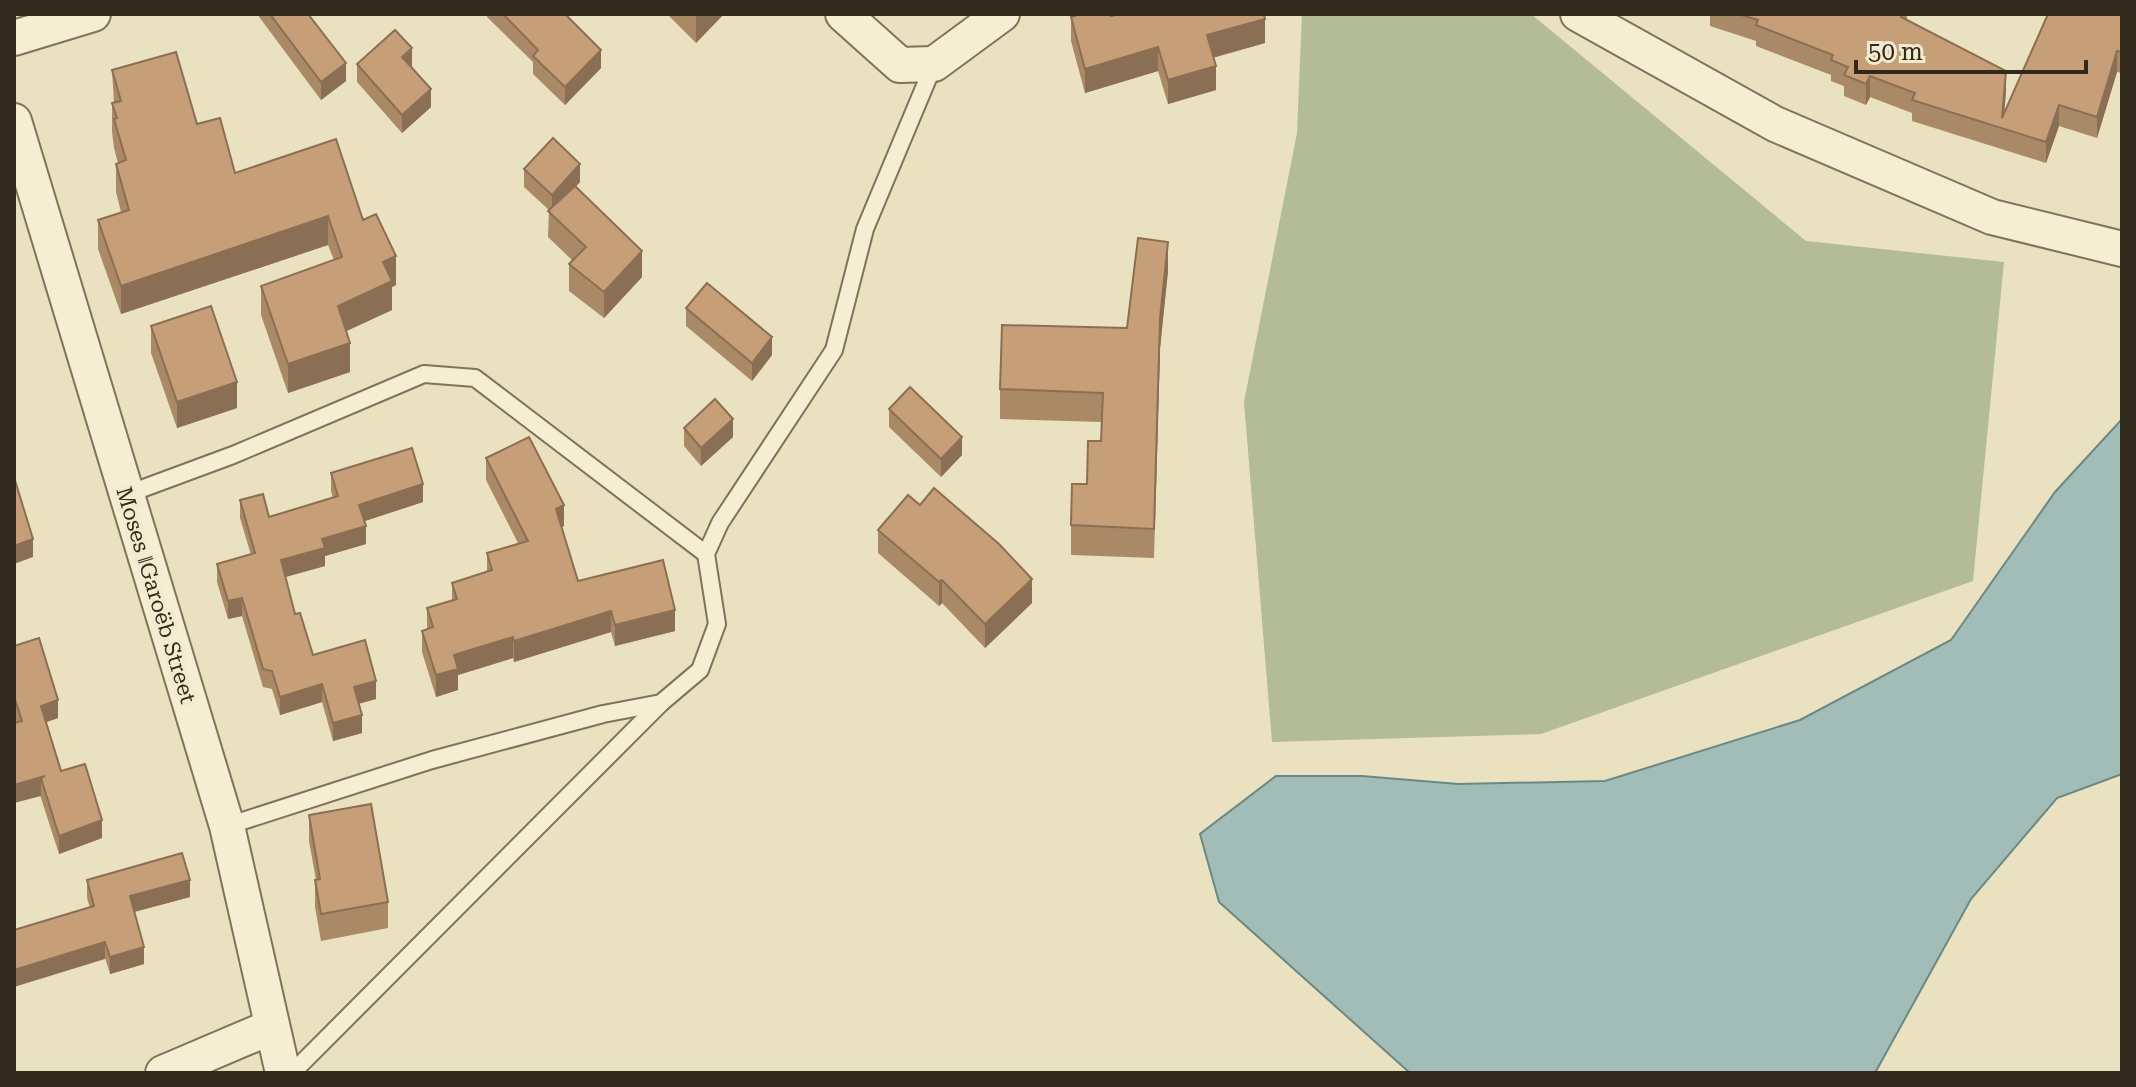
<svg xmlns="http://www.w3.org/2000/svg" width="2136" height="1087" font-family="'Roboto Serif',serif">
<rect width="100%" height="100%" fill="#eae1c0"/>
<path fill="#b3bc94" d="M1302,14h229l275,227 198,21 -31,319 -432,153 -269,8 -28,-340 53,-269z"/>
<path fill="#a2bcb7" stroke="#6b8984" stroke-width="2" d="M2122,419v355l-65,24 -86,101 -96,174h-465l-191,-171 -19,-68 76,-58h86l96,8 147,-3 195,-61 151,-80 104,-148z"/>
<g fill="none" stroke-linecap="round" stroke-linejoin="round">
<defs>
<g id="lane">
<path d="M125,495l108,-40 191,-81 51,4 231,176"/>
<path d="M227,826l205,-66 171,-46 58,-11 39,-33 17,-46 -11,-70 14,-31 114,-173 31,-121 69,-165"/>
<path d="M292,1073l369,-370"/>
</g>
<g id="street">
<path d="M843,14l57,51 34,-1 68,-50"/>
<path d="M1578,14l197,110 217,93 130,32"/>
<path d="M14,38l79,-24"/>
<path d="M14,121l213,705 56,247"/>
<path d="M163,1073l108,-46"/>
</g>
</defs>
<use href="#lane" stroke="#817259" stroke-width="20"/>
<use href="#street" stroke="#817259" stroke-width="38"/>
<use href="#lane" stroke="#f6eed2" stroke-width="16"/>
<use href="#street" stroke="#f6eed2" stroke-width="34"/>
</g>
<g fill="#aa8967">
<path d="M257,14h51l38,67 -25,19z"/>
<path d="M487,14h78l36,54 -36,37 -32,-31v-12l-46,-45z"/>
<path d="M667,14h57l-28,29z"/>
<path d="M1710,14h197v6l99,72 -2,21 118,-99v59l-5,-1 -20,66 -38,-12 -13,37 -134,-42v-8l-42,-16 -4,8 -22,-9v-10l-13,-5v-6l-75,-29v-5l-46,-15z"/>
<path d="M1111,16l154,27 -52,15 3,32 -48,14 -10,-33 -73,22 -14,-52v-24z"/>
<path d="M357,64l55,2 19,41 -29,26 -45,-51z"/>
<path d="M112,70l85,54 38,49 128,47 33,65 -4,2v23l-46,21 4,41 -62,21 -27,-78v-29l73,-26 -6,-15 -207,69 -23,-65v-29l23,-8 -5,-20v-28l2,-1 -4,-15 -2,-16v-29h2z"/>
<path d="M524,169l56,13 -4,4 66,91 -38,41 -35,-27v-27l4,-3 -25,-24 1,-27 -25,-23z"/>
<path d="M1168,271l-8,77 -6,210 -83,-3v-30l30,-84 1,-19 -102,-3v-30l127,-61z"/>
<path d="M686,308l86,47 -20,26 -66,-55z"/>
<path d="M151,326l86,82 -60,20 -26,-75z"/>
<path d="M889,409l73,46 -21,22 -52,-50z"/>
<path d="M684,428l49,9 -32,29 -17,-20z"/>
<path d="M486,458l78,68 -2,1 16,54 97,50 -60,15 -4,-14 -97,30 -1,-4 -55,17v15l-22,7 -14,-45v-21l5,-2v-21l25,-8v-17l35,-11v-19l31,-10 -32,-63z"/>
<path d="M331,473l92,29 -59,19 2,23 -41,12v10l-39,11 9,37 18,41 63,44 -18,5 4,29 -29,8 -11,-39 -42,13 -8,-26 -9,-2 -21,-71 -14,3 -11,-37v-18l34,-9 -11,-37v-18l29,17 64,-19 -2,-7z"/>
<path d="M878,530l154,73 -47,45 -43,-45 -3,3 -61,-53z"/>
<path d="M14,646l44,72 -12,4 15,49 41,67 -43,16 -45,-140z"/>
<path d="M309,815l79,87v26l-67,13 -6,-34v-27h1l-7,-39z"/>
<path d="M87,880l103,17 -56,15 10,52 -34,10 -23,-76z"/>
</g>
<g fill="#8b6f54">
<path d="M699,14h25l-28,29v-27z"/>
<path d="M1265,19v24l-58,16v-24z"/>
<path d="M1158,47v24l-73,22v-24z"/>
<path d="M412,48v18l-10,9v-18z"/>
<path d="M601,50v18l-36,37v-18z"/>
<path d="M2117,51v21l-20,66v-21z"/>
<path d="M346,63v18l-25,19v-18z"/>
<path d="M1216,66v24l-48,14v-24z"/>
<path d="M2006,71v21l-3,36 -1,-10z"/>
<path d="M1870,76v21l-4,8v-21z"/>
<path d="M431,89v18l-29,26v-18z"/>
<path d="M2059,105v21l-13,37v-21z"/>
<path d="M580,164v18l-28,31v-18z"/>
<path d="M328,216v29l-207,69v-28z"/>
<path d="M1168,242v29l-8,77 -6,210 6,-240z"/>
<path d="M642,251v26l-38,41v-26z"/>
<path d="M396,256v29l-4,2v23l-54,25v-29l45,-44z"/>
<path d="M772,337v18l-20,26v-18z"/>
<path d="M350,343v29l-62,21v-29z"/>
<path d="M237,382v26l-60,20v-26z"/>
<path d="M733,419v18l-32,29v-18z"/>
<path d="M962,437v18l-21,22v-18z"/>
<path d="M423,484v18l-64,21v-18z"/>
<path d="M564,505v21l-8,4v-21z"/>
<path d="M366,526v18l-41,12v10l-44,12v-18l41,-21z"/>
<path d="M33,539v18l-19,7v-18z"/>
<path d="M1032,579v24l-47,45v-24z"/>
<path d="M942,580v23l-3,3v-24z"/>
<path d="M242,598v18l-14,3v-18z"/>
<path d="M675,610v21l-60,15v-21z"/>
<path d="M611,611v21l-97,30v-21z"/>
<path d="M513,637v21l-55,17v15l-22,7v-22l18,-20z"/>
<path d="M376,681v18l-22,6v-18z"/>
<path d="M322,684v18l-42,13v-18z"/>
<path d="M58,700v18l-17,6v-18z"/>
<path d="M362,715v18l-29,8v-18z"/>
<path d="M41,778v18l-27,7v-18z"/>
<path d="M102,820v18l-43,16v-18z"/>
<path d="M190,880v17l-60,16v-17z"/>
<path d="M105,942v17l-91,28v-17z"/>
<path d="M144,947v17l-34,10v-17z"/>
</g>
<g fill="#c69f78" stroke="#8b6f54" stroke-width="2">
<path d="M270,14h38l38,49 -25,19z"/>
<path d="M503,14h62l36,36 -36,37 -32,-31 5,-6z"/>
<path d="M1081,14h30v2l9,-2h144l1,5 -58,16 9,31 -48,14 -10,-33 -73,22 -14,-52z"/>
<path d="M1738,14h164l-1,3 105,54 -4,47 46,-104h74v38l-5,-1 -20,66 -38,-12 -13,37 -134,-42 3,-7 -45,-17 -4,8 -22,-9 4,-8 -17,-7 2,-5 -77,-30 2,-5z"/>
<path d="M395,30l17,18 -10,9 29,32 -29,26 -45,-51z"/>
<path d="M176,52l21,72 23,-6 15,55 101,-34 27,81 13,-6 20,42 -13,6 9,19 -54,25 12,37 -62,21 -27,-78 81,-29 -14,-41 -207,70 -23,-66 31,-10 -13,-46 10,-4 -12,-41 3,-1 -5,-15 9,-2 -9,-31z"/>
<path d="M553,138l27,26 -28,31 -28,-26z"/>
<path d="M575,186l67,65 -38,41 -35,-28 17,-17 -38,-36z"/>
<path d="M1138,238l30,4 -8,76 -6,211 -83,-4 1,-41h15l1,-43h13l2,-48 -103,-4 2,-64 125,3z"/>
<path d="M707,283l65,54 -20,26 -66,-55z"/>
<path d="M211,306l26,76 -60,20 -26,-76z"/>
<path d="M910,387l52,50 -21,22 -52,-50z"/>
<path d="M715,399l18,20 -32,29 -17,-20z"/>
<path d="M529,437l35,68 -8,4 22,72 85,-21 12,50 -60,15 -4,-14 -97,30 -1,-4 -59,18 4,14 -22,6 -14,-44 11,-4 -6,-19 30,-9 -5,-16 40,-13 -5,-17 41,-12 -42,-83z"/>
<path d="M412,448l11,36 -64,21 7,21 -44,13 3,9 -44,12 14,54 5,-1 13,42 52,-15 11,41 -22,6 8,28 -29,8 -11,-39 -42,13 -8,-26 -9,-2 -21,-71 -14,3 -11,-37 38,-11 -15,-53 23,-6 6,23 69,-21 -7,-23z"/>
<path d="M14,477l19,62 -19,7z"/>
<path d="M934,488l65,56 33,35 -47,45 -43,-44 -3,2 -61,-52 30,-35 12,10z"/>
<path d="M39,638l19,62 -17,6 20,65 24,-7 17,56 -43,16 -18,-58 4,-2 -31,9v-62l8,-2 -8,-25v-50z"/>
<path d="M371,804l17,98 -67,12 -6,-34 5,-1 -11,-64z"/>
<path d="M182,853l8,27 -60,16 14,51 -34,10 -5,-15 -91,28v-40l80,-24 -7,-26z"/>
</g>
<g text-anchor="middle" dominant-baseline="central" stroke-width="8" stroke-linejoin="round" paint-order="stroke">
<g font-size="22" fill="#32291d" stroke="#f2ebcf">
<text transform="translate(156 595) rotate(73)">Moses ǁGaroëb Street</text>
</g>
</g>
<rect width="2136" height="1087" fill="none" stroke="#32291d" stroke-width="32"/>
<path d="M1856 60v12h230v-12" fill="none" stroke="#32291d" stroke-width="4"/>
<text x="1868" y="60" font-size="24" fill="#32291d" stroke="#f2ebcf" stroke-width="6" paint-order="stroke">50 m</text>
</svg>
